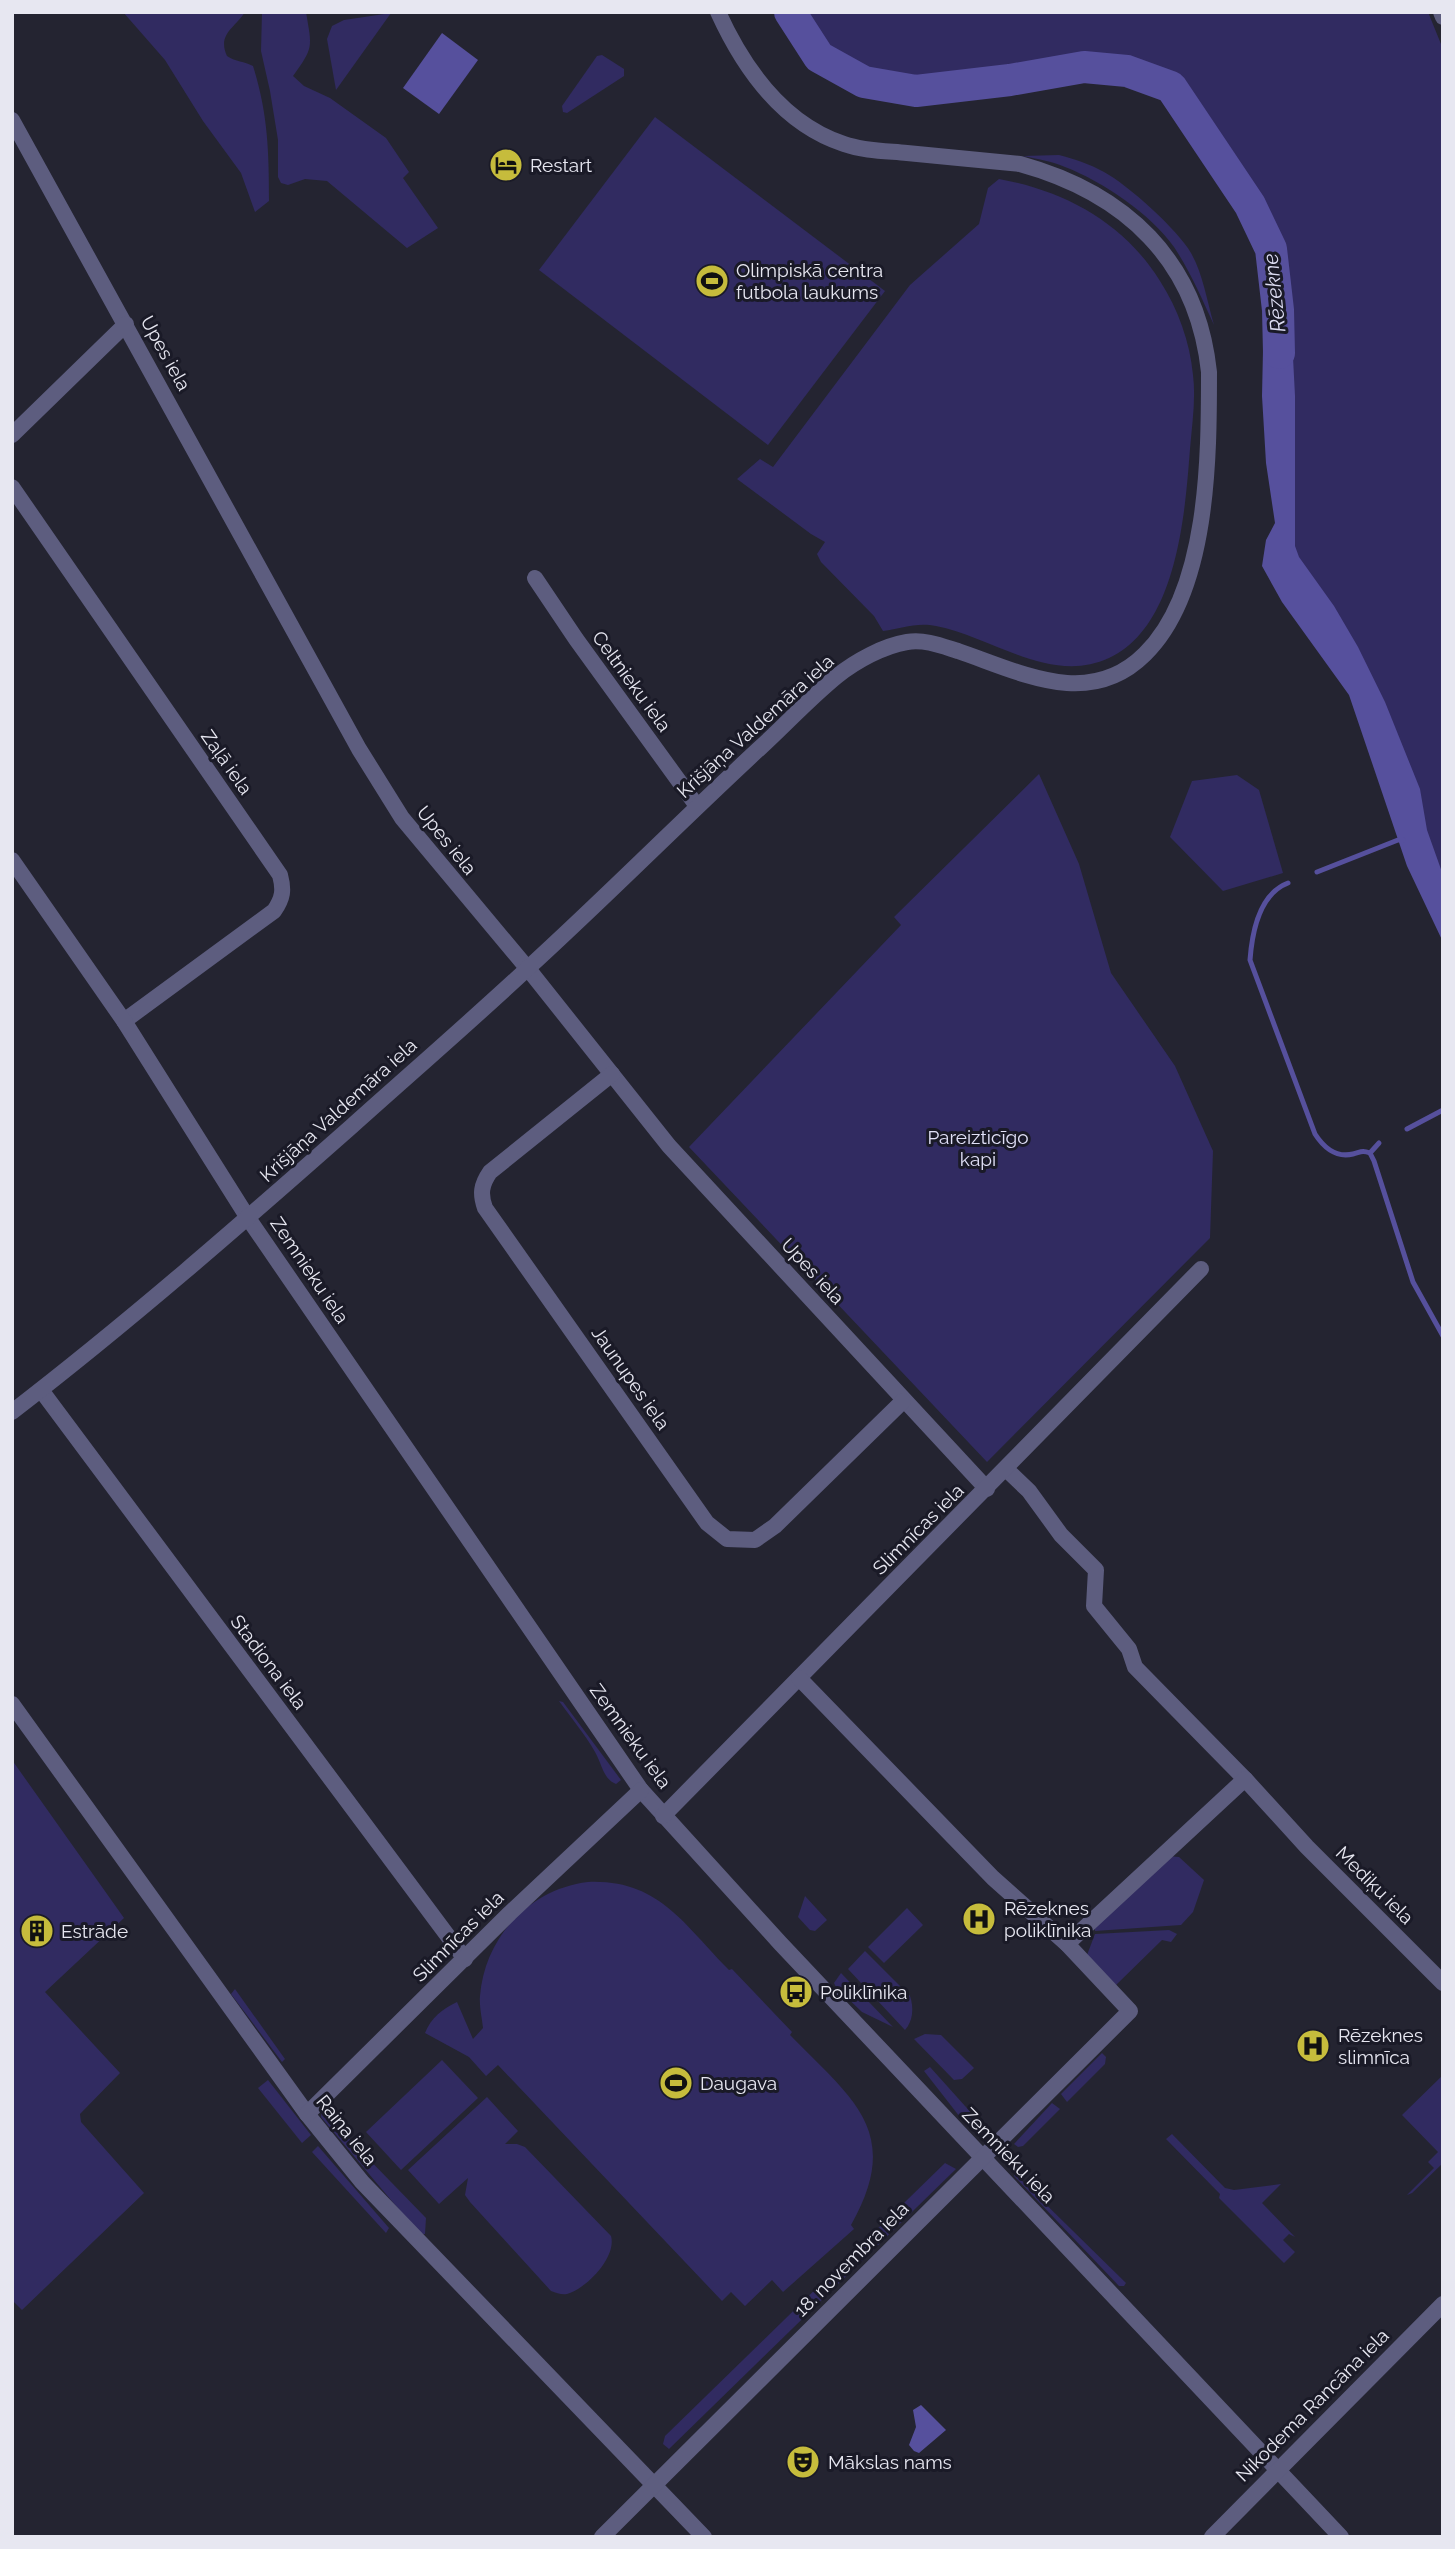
<svg xmlns="http://www.w3.org/2000/svg" width="1455" height="2549" font-family="Raleway,sans-serif">
<rect width="100%" height="100%" fill="#242431"/>
<g fill="#312b61">
<path d="M123,12h122c-10,16 -28,22 -18,44 9,6 17,5 26,10 15,48 16,85 16,135l-14,11 -14,-39 -38,-52 -38,-61z"/>
<path d="M262,12h44c6,36 8,35 -13,64l11,10 26,12 56,40 23,34 -6,6 35,50 -31,20 -80,-67 -22,-2 -17,6 -7,-2 -3,-6v-37l-8,-49 -9,-40z"/>
<path d="M796,12h632l15,37v849l-59,-154 -102,-185 -17,-322 -94,-150 -87,-20 -135,20 -101,-14z"/>
<path d="M391,13l-55,77 -9,-51 5,-13 12,-6z"/>
<path d="M602,55l22,14v7l-57,37 -4,-1 -1,-6 35,-50z"/>
<path d="M655,117l230,174 -117,154 -229,-175z"/>
<path d="M1059,155c15,4 31,9 45,17 23,12 75,59 87,81 12,21 16,48 23,72 -12,-26 -24,-54 -40,-78 -22,-32 -72,-66 -109,-80 -13,-6 -28,-8 -42,-11z"/>
<path d="M999,179c66,12 125,44 161,102 18,28 30,61 33,94 3,24 -1,50 -3,74 -5,65 -13,178 -81,209 -58,27 -117,-21 -173,-32 -20,-4 -35,3 -53,5l-9,-15 -53,-54 -4,-8 8,-12 -14,-8 -74,-55 23,-20 13,8 137,-182 69,-61 9,-36z"/>
<path d="M1039,774l40,90 32,109 64,93 38,85 -3,87 -223,224 -298,-315 212,-222 -7,-8z"/>
<path d="M1237,775l22,15 24,83 -60,18 -53,-54 22,-56z"/>
<path d="M559,1701l4,1 58,78 -5,4c-13,-5 -14,-20 -21,-32 -10,-18 -24,-34 -36,-51z"/>
<path d="M12,1760l112,158 -79,74 75,81 -40,41 1,8 63,71 -122,117 -10,-10z"/>
<path d="M1168,1856l11,1 25,23 -11,32 -12,13 -86,6v-4z"/>
<path d="M588,1882c71,-3 96,43 141,88l3,-1 60,63 -2,3c62,64 114,96 61,190l3,4 -71,63 -11,-12 -27,26 -14,-14 -9,9 -224,-236 -12,11 -17,-19 -44,-24c6,-15 17,-24 32,-31l16,37 10,-11c-1,-10 -4,-22 -3,-32 5,-60 50,-107 108,-114z"/>
<path d="M805,1896l22,24 -12,11 -5,-1 -12,-13z"/>
<path d="M907,1908l16,17 -39,38 -16,-16z"/>
<path d="M1169,1930l8,4 -6,8 -9,-2 -46,45 -29,-30 8,-21z"/>
<path d="M865,1951l45,45c4,12 3,25 -5,34l-57,-61z"/>
<path d="M841,1973l52,54 -31,-15 -26,-25 -2,-4z"/>
<path d="M235,1989l50,70 -3,3 -51,-68z"/>
<path d="M925,2034l16,1 33,33 -12,11 -8,1 -40,-41z"/>
<path d="M1102,2053l4,4 -1,7 -38,38 -6,-8z"/>
<path d="M442,2060l36,38 -77,72 -35,-38z"/>
<path d="M930,2067l44,49 -7,10 -43,-55z"/>
<path d="M1443,2075v88l-31,30 -5,2 27,-27 -6,-6 10,-10 -36,-37z"/>
<path d="M268,2080l43,55 -9,8 -44,-55z"/>
<path d="M487,2097l31,34 -13,13h12l8,3 86,89c6,21 -25,53 -44,58 -6,1 -10,-1 -16,-3l-81,-89 -5,-7 3,-17 -29,26 -31,-34z"/>
<path d="M1052,2103l8,6 -37,37 -5,1 -4,-3z"/>
<path d="M322,2111l104,107 -1,16h-2l-11,-9 -91,-108z"/>
<path d="M1172,2134l53,54 9,2 47,-6 -19,19 33,34 -6,-3 -6,6 12,12 -11,11 -65,-65 1,-4 -54,-55z"/>
<path d="M318,2146l71,82 -3,5 -74,-81z"/>
<path d="M945,2163l11,6 -287,280 -6,-5 2,-8z"/>
<path d="M1014,2173l112,110 -2,3h-5l-105,-110z"/>
</g>
<g fill="#56509d">
<path d="M442,33l36,27 -39,54 -36,-26z"/>
<path d="M1264,304l27,15 4,77v150l4,11 35,49 24,41 27,55 35,87 7,41 16,45v67l-36,-76 -58,-171 -67,-93 -20,-36 4,-26 9,-17 -9,-60 -4,-67z"/>
<path d="M921,2405l25,25 -27,23 -5,-2 -5,-6 7,-18 -3,-17z"/>
</g>
<g fill="none" stroke-linecap="round" stroke-linejoin="round">
<g stroke="#56509d" stroke-width="5">
<path d="M1317,872l81,-32h5"/>
<path d="M1288,883c-29,11 -36,50 -38,77l65,174c9,14 21,24 38,20 8,-2 9,-4 17,-1"/>
<path d="M1407,1129l36,-19"/>
<path d="M1370,1153l4,8 39,121 30,54"/>
<path d="M1370,1153l9,-10"/>
</g>
<path stroke="#56509d" stroke-width="32" d="M790,12l29,45 45,25 52,9 94,-11 74,-13 43,4 44,16 79,118 21,44 7,61 1,43"/>
<g stroke="#5d5d7f" stroke-width="16">
<path d="M1441,12l2,5"/>
<path d="M12,120l347,629 43,69 131,157 136,171 318,343"/>
<path d="M12,435l114,-111"/>
<path d="M12,487l268,388c4,15 3,23 -6,36l-150,110"/>
<path d="M535,578l41,61 121,167"/>
<path d="M12,860l112,161 124,197 393,572 139,153 561,594"/>
<path d="M612,1074l-122,98c-9,13 -10,22 -5,36l222,315 20,16 28,1 20,-14 128,-125"/>
<path d="M41,1390l424,569"/>
<path d="M12,1412c117,-90 229,-188 340,-286 58,-52 118,-104 175,-157 79,-72 155,-149 234,-222 25,-23 49,-49 76,-71 19,-15 46,-30 70,-34 18,-3 35,4 51,9 62,21 131,59 187,3 64,-63 64,-197 64,-282 -12,-112 -84,-179 -189,-208 -38,-4 -75,-7 -113,-11 -21,-2 -43,-2 -63,-9 -61,-20 -100,-75 -126,-132"/>
<path d="M1006,1469l23,22 32,44 35,35 -2,36 35,43 6,18 110,112"/>
<path d="M12,1704l295,410 55,68 342,355"/>
<path d="M663,1816l538,-547"/>
<path d="M1067,1944l178,-165 62,68 136,136"/>
<path d="M307,2114l203,-201 131,-123"/>
<path d="M602,2537l528,-526 -63,-67 -74,-66 -194,-200"/>
<path d="M1212,2537l231,-233"/>
</g>
</g>
<defs>
<symbol id="hotel-disc" viewBox="-11 -11 22 22"><circle r="9.5" fill="#c6bc3c" stroke="#1a1a27"/><path d="M-6-4.5h1.5V1H6V5H4.5V3h-9V5H-6ZM-4 0a1.8 1.8 0 1 1 3.6 0ZM.5 0V-2.5h3Q6-2.5 6 0Z" fill="#111"/></symbol>
<symbol id="stadium-disc" viewBox="-11 -11 22 22"><circle r="9.5" fill="#c6bc3c" stroke="#1a1a27"/><path d="M0-5a6.5 5 0 1 0 0 10a6.5 5 0 1 0 0-10ZM-3.5-1.8h7v3.6h-7Z" fill="#111"/></symbol>
<symbol id="hospital-disc" viewBox="-11 -11 22 22"><circle r="9.5" fill="#c6bc3c" stroke="#1a1a27"/><path d="M-5-5h3v3.5h4V-5h3V5h-3V1.5h-4V5h-3Z" fill="#111"/></symbol>
<symbol id="building-disc" viewBox="-11 -11 22 22"><circle r="9.5" fill="#c6bc3c" stroke="#1a1a27"/><path d="M-4-6H4V6H1V3H-1V6H-4ZM-2.5-4.3h1.7v1.8h-1.7ZM.8-4.3h1.7v1.8H.8ZM-2.5-1h1.7V.8h-1.7ZM.8-1h1.7V.8H.8Z" fill="#111"/></symbol>
<symbol id="bus-disc" viewBox="-11 -11 22 22"><circle r="9.5" fill="#c6bc3c" stroke="#1a1a27"/><path d="M-5-6H5V4H4V6H2V4H-2V6H-4V4H-5ZM-3.5-4V0h7V-4ZM-3.5 1.2v1.5H-2V1.2ZM2 1.2v1.5H3.5V1.2Z" fill="#111"/></symbol>
<symbol id="theatre-disc" viewBox="-11 -11 22 22"><circle r="9.5" fill="#c6bc3c" stroke="#1a1a27"/><path d="M-5-5.5Q0-4 5-5.5V0Q5 5 0 6Q-5 5-5 0ZM-3.3-2.5H-1v1.5H-3.3ZM1-2.5H3.3v1.5H1ZM-2.8 1Q0 5.5 2.8 1Z" fill="#111"/></symbol>
</defs>
<g fill-rule="evenodd">
<use href="#hotel-disc" x="487" y="146" width="38" height="38"/>
<use href="#stadium-disc" x="693" y="262" width="38" height="38"/>
<use href="#hospital-disc" x="960" y="1900" width="38" height="38"/>
<use href="#building-disc" x="18" y="1912" width="38" height="38"/>
<use href="#bus-disc" x="777" y="1973" width="38" height="38"/>
<use href="#hospital-disc" x="1294" y="2027" width="38" height="38"/>
<use href="#stadium-disc" x="657" y="2064" width="38" height="38"/>
<use href="#theatre-disc" x="784" y="2443" width="38" height="38"/>
</g>
<g text-anchor="middle" dominant-baseline="central" stroke-width="6" stroke-linejoin="round" paint-order="stroke">
<g font-size="19" fill="#e7e7f1" stroke="#1a1a27" text-anchor="start">
<text x="530" y="165">Restart</text>
<text x="736" y="270">Olimpiskā centra<tspan x="736" dy="22">futbola laukums</tspan></text>
<text x="1004" y="1908">Rēzeknes<tspan x="1004" dy="22">poliklīnika</tspan></text>
<text x="61" y="1931">Estrāde</text>
<text x="820" y="1992">Poliklīnika</text>
<text x="1338" y="2035">Rēzeknes<tspan x="1338" dy="22">slimnīca</tspan></text>
<text x="700" y="2083">Daugava</text>
<text x="828" y="2462">Mākslas nams</text>
</g>
<g font-size="19" fill="#e7e7f1" stroke="#1a1a27">
<text transform="translate(166 353) rotate(61)">Upes iela</text>
<text transform="translate(632 681) rotate(54)">Celtnieku iela</text>
<text transform="translate(755 726) rotate(-42)">Krišjāņa Valdemāra iela</text>
<text transform="translate(227 762) rotate(55)">Zaļā iela</text>
<text transform="translate(447 840) rotate(51)">Upes iela</text>
<text transform="translate(338 1110) rotate(-42)">Krišjāņa Valdemāra iela</text>
<text transform="translate(310 1270) rotate(56)">Zemnieku iela</text>
<text transform="translate(813 1271) rotate(47)">Upes iela</text>
<text transform="translate(631 1378) rotate(55)">Jaunupes iela</text>
<text transform="translate(918 1529) rotate(-45)">Slimnīcas iela</text>
<text transform="translate(269 1662) rotate(53)">Stadiona iela</text>
<text transform="translate(631 1736) rotate(54)">Zemnieku iela</text>
<text transform="translate(1375 1885) rotate(45)">Mediķu iela</text>
<text transform="translate(458 1936) rotate(-45)">Slimnīcas iela</text>
<text transform="translate(347 2130) rotate(51)">Raiņa iela</text>
<text transform="translate(1009 2155) rotate(46)">Zemnieku iela</text>
<text transform="translate(851 2259) rotate(-45)">18. novembra iela</text>
<text transform="translate(1312 2405) rotate(-45)">Nikodema Rancāna iela</text>
</g>
<g font-size="19" fill="#e1e1f8" stroke="#1a1a27">
<text x="978" y="1137">Pareizticīgo<tspan x="978" dy="22">kapi</tspan></text>
</g>
<g font-size="21" font-style="italic" fill="#dcdcf2" stroke="#1a1a27">
<text transform="translate(1274 293) rotate(-96)">Rēzekne</text>
</g>
</g>
<rect width="1455" height="2549" fill="none" stroke="#e7e7f1" stroke-width="28"/>
</svg>
